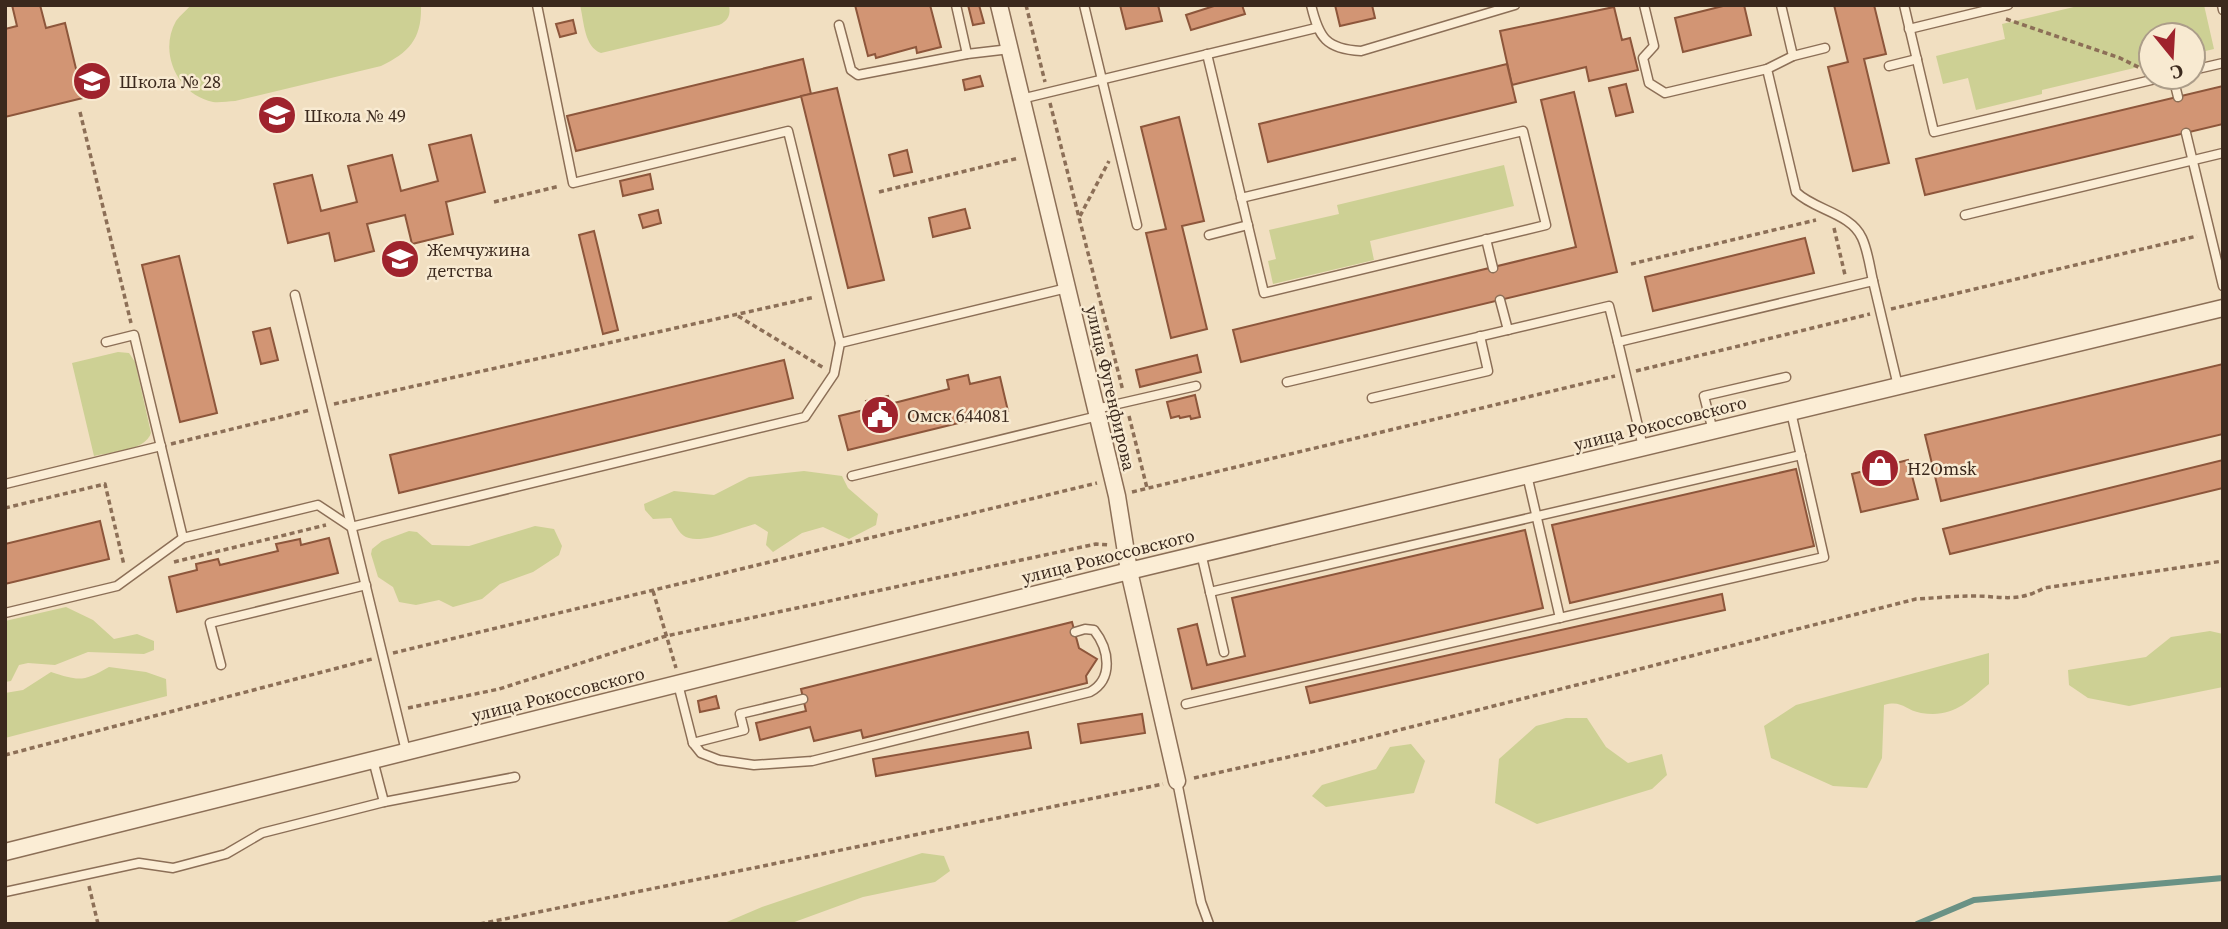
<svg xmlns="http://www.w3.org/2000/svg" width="2228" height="929" font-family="'Source Serif 4',serif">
<rect width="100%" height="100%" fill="#f1dfc1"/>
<g fill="#cdd094">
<path d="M191,5h230c1,33 -11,47 -40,61l-146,35c-7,0 -15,2 -22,1 -35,-7 -55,-49 -37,-81 4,-6 11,-11 15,-16z"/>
<path d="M580,5h149c2,10 -1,16 -10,20l-118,28c-17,-6 -17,-32 -21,-48z"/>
<path d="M2082,5h122l10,44 -21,5v-19h-42v29l-109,26v4l-66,16 -8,-32 -25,6 -7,-28 69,-17 -3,-15z"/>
<path d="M1504,165l10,41 -144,35 4,19 -101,24 -5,-23 8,-2 -7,-29 70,-16 -2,-9z"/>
<path d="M118,352l11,1 6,9 16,71c-6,18 -40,19 -57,23l-22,-93z"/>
<path d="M804,471l38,5 6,12 30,26 -2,11 -27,14 -26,-12 -21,6 -29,19 -7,-7 2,-13 -13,-8c-16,4 -50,19 -66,14 -9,-2 -13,-12 -18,-20l-18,1 -8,-9 -1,-6 30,-13 40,4 35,-18z"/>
<path d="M535,526l19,3 8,17 -3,9 -26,17 -33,12 -18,15 -29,8 -14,-7 -23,5 -17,-3 -6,-15 -15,-10 -7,-23 1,-5 10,-8 27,-10 8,1 15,13 37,1z"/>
<path d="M66,607l27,13 21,19 23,-5 17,7v9l-10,4 -56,-2 -33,13 -27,-2 -9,2 -8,16 -6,1v-61z"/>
<path d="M2210,631l13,3v53l-94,19 -41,-8 -19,-13 -1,-15 78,-13 25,-20z"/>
<path d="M1989,653v31c-23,19 -36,34 -68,29 -17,-3 -18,-13 -37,-8l-2,53 -15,30 -34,-2 -62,-28 -7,-32 32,-21z"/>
<path d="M109,667l37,5 20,7 1,17 -162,42v-45l18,-3 28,-18c28,9 32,10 58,-5z"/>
<path d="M1566,718h21l19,29 22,16 34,-9 5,21 -15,14 -115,35 -42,-21 4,-44 37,-33z"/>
<path d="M1411,744l14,17 -11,32 -88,14 -14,-11 10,-11 54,-16 14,-22z"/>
<path d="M922,853l22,3 6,15 -15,11 -72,15 -74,27h-67l40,-17z"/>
</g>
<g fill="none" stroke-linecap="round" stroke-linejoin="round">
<path stroke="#6a9285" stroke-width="6" d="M1917,924l57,-24 249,-22"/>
</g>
<g fill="#d29574" stroke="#8d563b" stroke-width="2">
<path d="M12,5h28l6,23 19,-5 18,75 -78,19v-88l12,-3z"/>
<path d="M855,5h75l11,42 -24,6 -1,-6 -40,11 -1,-4 -7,2z"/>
<path d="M968,5h11l5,18 -11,2z"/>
<path d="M1120,5h38l4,16 -36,8z"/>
<path d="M1217,5h25l3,9 -54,16 -5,-15z"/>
<path d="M1335,5h37l3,13 -35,8z"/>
<path d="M1727,5h17l7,30 -68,17 -8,-34z"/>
<path d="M1834,5h40l12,49 -22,5 25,104 -36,8 -25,-104 20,-5z"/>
<path d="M1614,7l8,33 8,-2 8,32 -49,11 -3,-14 -74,18 -12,-54z"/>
<path d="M573,20l3,13 -16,4 -4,-13z"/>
<path d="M803,59l8,35 -235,57 -9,-35z"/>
<path d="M1507,64l9,38 -248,60 -9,-38z"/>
<path d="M980,76l3,10 -18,4 -2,-10z"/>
<path d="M1626,84l7,28 -17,4 -7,-28z"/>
<path d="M2223,86v38l-298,71 -9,-36z"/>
<path d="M837,88l47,192 -36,8 -47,-192z"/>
<path d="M1574,92l43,180 -376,90 -8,-32 343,-83 -35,-147z"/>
<path d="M1179,117l25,104 -22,5 25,103 -36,9 -25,-105 20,-4 -25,-102z"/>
<path d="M471,135l14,57 -39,10 7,32 -41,10 -7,-29 -38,9 7,27 -39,10 -6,-28 -41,10 -14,-59 38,-9 9,36 36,-9 -9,-36 44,-11 9,36 37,-10 -9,-36z"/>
<path d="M907,150l5,22 -18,4 -5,-21z"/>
<path d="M650,174l3,15 -30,7 -3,-15z"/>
<path d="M965,209l5,19 -37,9 -4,-19z"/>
<path d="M658,210l3,13 -18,5 -4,-13z"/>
<path d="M594,231l24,99 -15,4 -24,-99z"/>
<path d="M1805,238l9,35 -161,38 -8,-34z"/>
<path d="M179,256l38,157 -37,9 -38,-157z"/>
<path d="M270,328l8,32 -17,4 -8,-32z"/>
<path d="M1197,355l4,17 -61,15 -4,-17z"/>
<path d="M784,360l9,38 -394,95 -9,-38z"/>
<path d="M2223,364v70l-282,67 -16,-66z"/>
<path d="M968,375l2,9 30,-7 8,34 -160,39 -9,-34 29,-7 -2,-8 22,-5 2,8 59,-15 -2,-9z"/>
<path d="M1195,395l5,22 -9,2 -1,-3 -10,2 -1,-2 -8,2 -4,-16z"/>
<path d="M1908,460l10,39 -57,13 -9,-38z"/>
<path d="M2223,460v28l-273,66 -7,-25z"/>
<path d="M1796,469l18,77 -244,57 -18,-78z"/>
<path d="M100,521l9,38 -104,25v-40z"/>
<path d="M1525,530l18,78 -351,81 -14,-60 19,-5 10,41 38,-9 -13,-58z"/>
<path d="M329,538l9,35 -161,39 -8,-35 28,-7 -1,-6 22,-5 2,6 58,-14 -2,-7 24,-5 1,6z"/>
<path d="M1722,594l3,16 -415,93 -4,-16z"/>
<path d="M1072,622l7,26 18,11 -11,17 1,7 -224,55 -2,-8 -47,11 -4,-14 -50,13 -4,-17 50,-12 -5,-22z"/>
<path d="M716,696l3,12 -19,4 -2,-11z"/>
<path d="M1142,714l3,19 -64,10 -3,-19z"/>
<path d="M1028,732l3,16 -155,28 -3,-17z"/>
</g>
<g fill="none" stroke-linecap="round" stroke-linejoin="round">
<defs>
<g id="service">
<path d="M537,5l36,178 215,-52 52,212"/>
<path d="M956,5l11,49"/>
<path d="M1084,5l53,220"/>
<path d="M1311,5c8,33 15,44 50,46l154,-46"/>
<path d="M1644,5l10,41 -11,12 6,25 16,10 102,-24"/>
<path d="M1781,5l12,51 -26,13 29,123c18,18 55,21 66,46 6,13 8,30 11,43"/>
<path d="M1904,5l30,127 230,-55"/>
<path d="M2222,5l1,5"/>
<path d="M839,25l12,45 7,5 109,-21 43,-5"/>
<path d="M1909,29l99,-24"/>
<path d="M1207,54l57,239 282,-68 -23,-94 -282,67"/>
<path d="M1793,56l32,-8"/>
<path d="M1889,66l28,-7"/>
<path d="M2193,70l30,-7"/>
<path d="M2173,77l5,20"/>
<path d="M1021,99l295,-71"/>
<path d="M2186,133l37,153"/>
<path d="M1965,215l258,-62"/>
<path d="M1209,235l39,-10"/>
<path d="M1486,239l7,29"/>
<path d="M295,295l111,456"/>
<path d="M1500,300l8,30"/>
<path d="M106,342l28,-7 49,203"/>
<path d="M1287,382l322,-76 9,36"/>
<path d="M1372,398l116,-27 -8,-35"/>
<path d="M1096,409l100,-23"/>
<path d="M1713,431l-9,-35 82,-19"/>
<path d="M1643,447l-25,-105 255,-61 25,105"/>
<path d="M1527,475l33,143"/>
<path d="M852,476l246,-60"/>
<path d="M5,484l156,-38"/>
<path d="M1201,553l23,99"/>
<path d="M1210,592l591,-137"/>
<path d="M5,613l112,-27 66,-48 135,-33 33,22 454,-110 29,-43 6,-31 227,-55"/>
<path d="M221,665l-11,-42 156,-38"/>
<path d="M678,684l15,59 51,-13 -4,-16 63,-15"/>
<path d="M1186,704l638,-147 -33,-145"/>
<path d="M693,743l8,10 18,7 35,5 58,-4 278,-69c24,-13 19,-43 4,-62l-9,-1 -10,3"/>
<path d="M373,760l11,42"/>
<path d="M1177,781l24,121 8,22"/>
<path d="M5,892l134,-29 34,5 53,-14 36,-21 122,-31 131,-25"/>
</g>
<g id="minor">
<path d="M999,5l118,491 12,75 48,210"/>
<path d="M5,852l1124,-281 1094,-263"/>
</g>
</defs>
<use href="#service" stroke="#8c6f57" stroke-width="11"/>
<use href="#minor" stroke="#8c6f57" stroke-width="19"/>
<g stroke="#8c6f57" stroke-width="3.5" stroke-dasharray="5 3.5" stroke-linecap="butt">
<path d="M1026,5l19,77"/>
<path d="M2006,19l114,39 20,10"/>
<path d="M1050,103l73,288"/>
<path d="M80,112l51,211"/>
<path d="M879,192l140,-34"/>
<path d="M494,202l66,-16"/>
<path d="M1080,216l29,-55"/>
<path d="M1834,228l11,47"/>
<path d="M1631,264l185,-44"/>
<path d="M1891,309l306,-73"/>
<path d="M738,316l86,52"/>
<path d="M1636,371l234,-57"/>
<path d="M334,404l481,-107"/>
<path d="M1129,416l18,72"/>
<path d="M171,444l139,-34"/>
<path d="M1132,492l483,-116"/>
<path d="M5,508l100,-24 19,81"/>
<path d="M174,562l152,-37"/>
<path d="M653,591l23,77"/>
<path d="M393,653l704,-170"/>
<path d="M408,708l91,-19 167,-53 430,-92 13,1"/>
<path d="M5,755l367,-96"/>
<path d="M1194,778l126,-28 596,-151c19,-1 38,-3 57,-3 28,0 44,7 71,-8l179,-27"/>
<path d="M89,886l9,38"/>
<path d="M480,924l683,-140"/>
</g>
<use href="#service" stroke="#fbedd5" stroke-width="8"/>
<use href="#minor" stroke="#fbedd5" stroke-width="16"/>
</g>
<defs>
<symbol id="school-disc" viewBox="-11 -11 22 22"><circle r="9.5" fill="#9f232d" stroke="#f8ead1"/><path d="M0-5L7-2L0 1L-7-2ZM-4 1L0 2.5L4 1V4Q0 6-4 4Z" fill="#fff"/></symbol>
<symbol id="civic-disc" viewBox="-11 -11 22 22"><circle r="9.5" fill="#9f232d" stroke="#f8ead1"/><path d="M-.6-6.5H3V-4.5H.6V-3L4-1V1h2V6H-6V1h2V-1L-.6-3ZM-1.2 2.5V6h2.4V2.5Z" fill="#fff"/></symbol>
<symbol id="shop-disc" viewBox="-11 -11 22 22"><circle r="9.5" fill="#9f232d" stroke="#f8ead1"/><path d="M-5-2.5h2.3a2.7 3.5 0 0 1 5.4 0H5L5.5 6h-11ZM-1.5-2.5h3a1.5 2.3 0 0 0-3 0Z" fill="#fff"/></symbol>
</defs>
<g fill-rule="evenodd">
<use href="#school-disc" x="70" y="59" width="44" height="44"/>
<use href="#school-disc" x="255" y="93" width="44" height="44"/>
<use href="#school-disc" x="378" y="237" width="44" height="44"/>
<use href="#civic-disc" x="858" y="393" width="44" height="44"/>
<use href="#shop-disc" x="1858" y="446" width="44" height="44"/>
</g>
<g text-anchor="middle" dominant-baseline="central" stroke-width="5" stroke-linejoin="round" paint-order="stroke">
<g font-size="18" fill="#3b291d" stroke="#f8ead1" text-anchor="start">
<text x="119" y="81">Школа № 28</text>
<text x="304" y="115">Школа № 49</text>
<text x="427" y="249">Жемчужина<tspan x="427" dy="21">детства</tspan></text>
<text x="907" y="415">Омск 644081</text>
<text x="1907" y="468">H2Omsk</text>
</g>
<g font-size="18" fill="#3b291d" stroke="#f8ead1">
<text transform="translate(1111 388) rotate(77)">улица Фугенфирова</text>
<text transform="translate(1660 423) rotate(-14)">улица Рокоссовского</text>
<text transform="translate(1108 556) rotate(-14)">улица Рокоссовского</text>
<text transform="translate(558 694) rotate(-14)">улица Рокоссовского</text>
</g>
</g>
<rect width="2228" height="929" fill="none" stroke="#3b291d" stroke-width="14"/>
<g transform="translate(2172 56) rotate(162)"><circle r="33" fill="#f8ead1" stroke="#ac9d89" stroke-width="2"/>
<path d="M0-5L12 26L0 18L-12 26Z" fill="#9f232d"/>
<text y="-10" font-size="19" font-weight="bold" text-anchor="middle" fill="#3b291d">С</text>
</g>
</svg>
